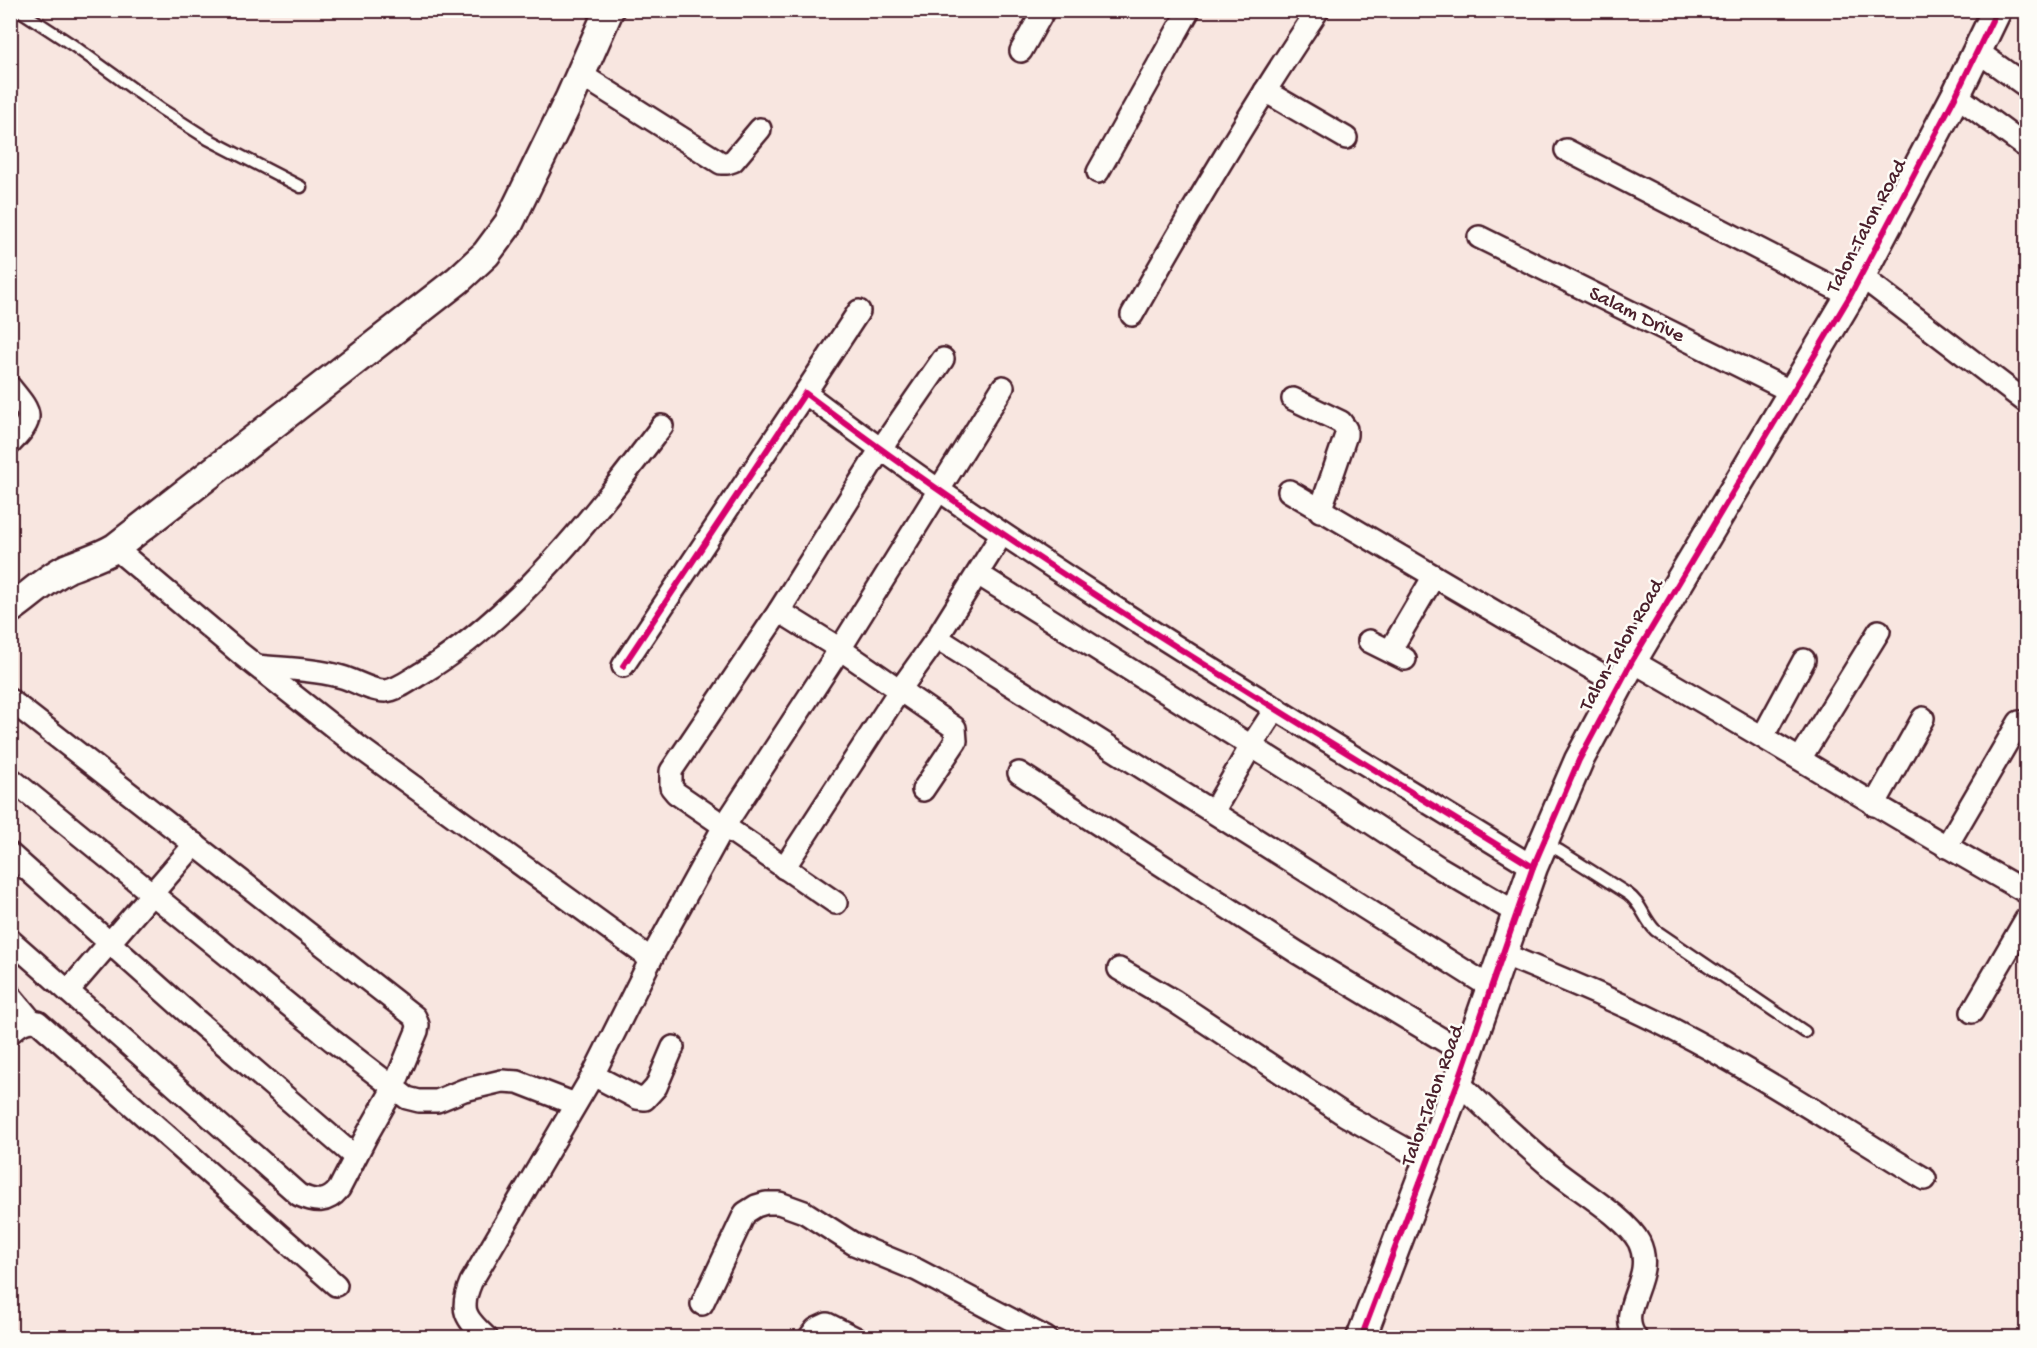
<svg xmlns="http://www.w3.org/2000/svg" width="2037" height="1348" font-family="'Gochi Hand',sans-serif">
<rect width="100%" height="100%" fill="#f8e6e0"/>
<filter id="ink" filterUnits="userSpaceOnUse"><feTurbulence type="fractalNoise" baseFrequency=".0167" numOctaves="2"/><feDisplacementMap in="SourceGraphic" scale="12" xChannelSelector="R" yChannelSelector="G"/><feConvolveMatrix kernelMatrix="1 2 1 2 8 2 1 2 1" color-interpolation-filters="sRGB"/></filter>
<g filter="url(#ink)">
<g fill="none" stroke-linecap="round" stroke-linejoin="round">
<defs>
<g id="lane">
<path d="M19,10l55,36 87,63 47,30 93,48"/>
<path d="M2026,591v-1"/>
<path d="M1544,843l16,8 68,43c13,9 16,25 27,36l150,102"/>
</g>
<g id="street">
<path d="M1021,51l23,-41"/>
<path d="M1977,51l49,35"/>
<path d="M580,74l141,89h6l6,-2 27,-32"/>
<path d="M1265,91l81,47"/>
<path d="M1956,95l70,52"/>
<path d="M1566,150l284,146"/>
<path d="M1098,172l91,-162"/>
<path d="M1479,237l315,156"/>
<path d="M1861,276l165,126"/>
<path d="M1132,315c59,-104 119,-206 186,-305"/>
<path d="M10,387c22,27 26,30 0,57"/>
<path d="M805,393l54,-82"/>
<path d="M1293,399l48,23 5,7v6l-26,76"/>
<path d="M1289,491l329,193"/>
<path d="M115,548l126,106 118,93 292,212"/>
<path d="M978,574l343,216 119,78 77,45"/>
<path d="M779,611l61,38 115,79 1,13 -33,49"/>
<path d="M937,638l553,349"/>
<path d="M1369,641l36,18"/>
<path d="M1390,651l44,-75"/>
<path d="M1632,661c132,75 261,156 394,231"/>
<path d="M257,666c28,3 58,3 85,11 14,4 29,14 43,14 13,-1 26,-12 37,-18 96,-58 173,-159 240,-247"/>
<path d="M623,666l182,-273c231,175 482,322 728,474"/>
<path d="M10,700l405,317 3,8 -1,6 -24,58 -25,44 -29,56c-12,15 -24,13 -40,6l-289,-255"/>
<path d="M1763,736l41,-76"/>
<path d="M1800,759l79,-128"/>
<path d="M1019,773l279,180 170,102"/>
<path d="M10,778l323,263 74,57 12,3h18l27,-11 38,-9 16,1 57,22"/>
<path d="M1874,805l49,-87"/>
<path d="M1213,812l38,-66 25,-38"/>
<path d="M1946,847l73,-125"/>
<path d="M10,854l186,166 159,137"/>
<path d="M784,868l115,-177 38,-53 65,-104"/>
<path d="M836,903l-160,-110 -5,-6v-16l108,-160 101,-161 63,-91"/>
<path d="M1503,954c57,24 115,47 171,76 86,44 168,99 251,149"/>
<path d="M1119,969l55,32 171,114 84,47"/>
<path d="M68,991l127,-147"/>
<path d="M10,995l21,25"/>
<path d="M1972,1012l54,-93"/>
<path d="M10,1033c9,-8 16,-14 28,-11l298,263"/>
<path d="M593,1075l44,23 8,1 11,-12 17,-40"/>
<path d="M1458,1082c31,30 62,59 95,87 22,19 74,49 86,73 18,37 -25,66 -3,96"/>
<path d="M702,1304l43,-91 11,-7 10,-3h13l25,9 50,32 63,26 129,68"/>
<path d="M487,1338c-22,-20 -28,-28 -16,-56l122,-207 58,-116 72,-131 117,-179 163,-262"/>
<path d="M809,1338l7,-9 11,-5 28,14"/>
</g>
<g id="secondary">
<path d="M10,609c19,-13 37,-31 58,-41 16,-7 32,-11 47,-20l343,-268 28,-26 23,-31 61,-125 39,-88"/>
<path d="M1361,1338l97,-256 75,-215 46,-107 53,-99 218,-365 106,-201 41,-85"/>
</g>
</defs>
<use href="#lane" stroke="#4a1f2b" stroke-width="15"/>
<use href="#street" stroke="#4a1f2b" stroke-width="26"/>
<use href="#secondary" stroke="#4a1f2b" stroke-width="33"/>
<use href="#lane" stroke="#fdfcf7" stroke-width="10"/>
<use href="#street" stroke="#fdfcf7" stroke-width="21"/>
<use href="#secondary" stroke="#fdfcf7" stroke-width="28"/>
<defs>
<g id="cycleway">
<path d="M623,666l182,-273c231,175 482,322 728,474"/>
<path d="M1361,1338l97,-256 75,-215 46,-107 53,-99 218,-365 106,-201 41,-85"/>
</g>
</defs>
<use href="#cycleway" stroke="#fdfcf7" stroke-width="10"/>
<use href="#cycleway" stroke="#d6006c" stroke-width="6"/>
</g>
</g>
<g text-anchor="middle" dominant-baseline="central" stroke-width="5" stroke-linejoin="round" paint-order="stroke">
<g font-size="21" fill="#4a1f2b" stroke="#fdfcf7">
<text transform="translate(1868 227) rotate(-62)">Talon-Talon Road</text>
<text transform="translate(1636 316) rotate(26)">Salam Drive</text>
<text transform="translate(1623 646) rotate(-60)">Talon-Talon Road</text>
<text transform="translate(1434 1096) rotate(-70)">Talon-Talon Road</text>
</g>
</g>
<rect width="2037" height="1348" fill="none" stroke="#fdfcf7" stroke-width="36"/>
<rect x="18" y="18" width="2001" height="1312" fill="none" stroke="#4a1f2b" stroke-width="2" filter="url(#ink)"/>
</svg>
